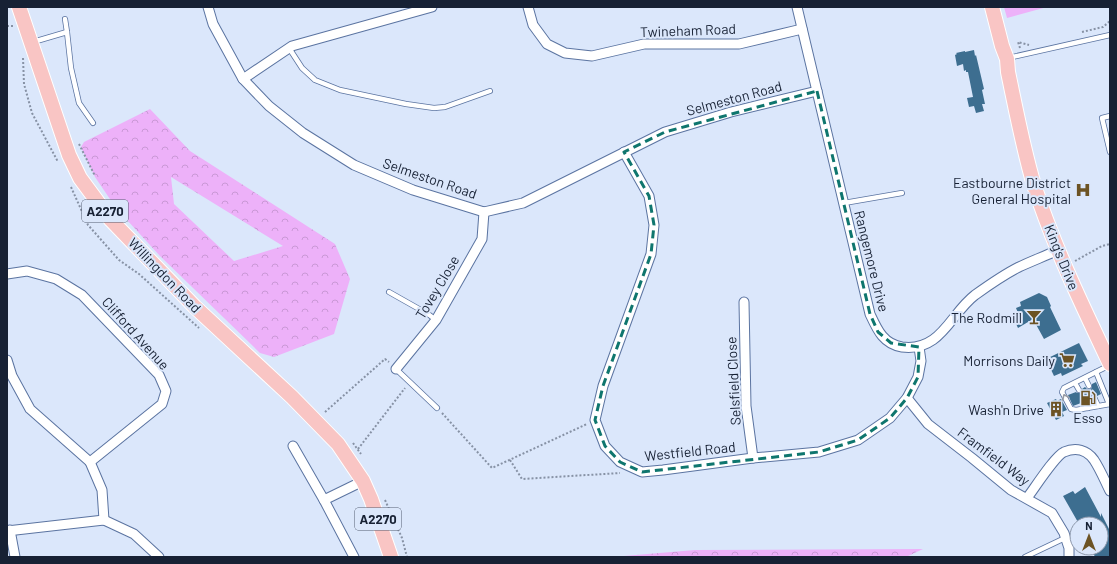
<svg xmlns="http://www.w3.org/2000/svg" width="1117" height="564" font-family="Barlow,sans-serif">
<defs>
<pattern id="forest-crowns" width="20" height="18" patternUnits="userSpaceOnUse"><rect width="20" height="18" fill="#edb1f9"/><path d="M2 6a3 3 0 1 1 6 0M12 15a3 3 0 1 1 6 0" fill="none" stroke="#ca98d6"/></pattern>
</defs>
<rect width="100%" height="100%" fill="#dbe7fb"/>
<g fill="url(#forest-crowns)" fill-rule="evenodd">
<path d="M150,109l40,42 145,93 15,35 -16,55 -60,23 -14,-4 -100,-97 -44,-48 -21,-31 -14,-30 3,-5zM171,177l112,69 -49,15 -60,-57z"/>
<path d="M923,549l-17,8h-294l83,-7z"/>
</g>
<path fill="#edb1f9" d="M1004,7h43l-40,11z"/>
<g fill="#3d6e90">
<path d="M974,50l1,6 1,-1 8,34 -2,1 3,14h-3l2,7 -8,2 -2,-7 -5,1 -2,-9 6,-1 -5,-25h-2v-2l-2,1 -1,-7 -6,2 -2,-11 2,-1 -1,-1 9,-2v1z"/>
<path d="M1039,293l8,4 4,9 -1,1 11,23 -17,9 -11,-20 -15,9 -6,-13 6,-2 -2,-5 5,-2 -1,-4z"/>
<path d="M1079,343l9,18 -7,3 2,2 -21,10 -1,-3 -7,3 -8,-17z"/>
<path d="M1096,382l5,12 -4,2 -1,-2 -3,-1 -2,2v4l-4,1 -2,-1h-3l-1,2v2l-8,3 -5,-11 8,-3 1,1h3l2,-1v-3l3,-2 2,2h3l2,-1v-4z"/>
<path d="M1056,399l1,2 4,-2 6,11 -5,2 2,4 -8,4 -9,-17z"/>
<path d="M1085,487l16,30v-4l9,18v26h-15l-4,-9h10v-24h-22l-16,-28 10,-5 2,3z"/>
</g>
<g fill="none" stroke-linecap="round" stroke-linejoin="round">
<defs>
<g id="service">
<path d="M65,19l2,13"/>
<path d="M33,42l34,-10 4,36 8,35 14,20"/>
<path d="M289,48l13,20 13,12 25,10 66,14 28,4 11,-1 45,-16"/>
<path d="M1008,58l102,-23"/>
<path d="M1110,116l-8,2 8,34"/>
<path d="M844,203l58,-10"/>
<path d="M389,292l39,22 8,6"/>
<path d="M1108,366l-44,22 -2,4 9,17 5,1 34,-6"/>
<path d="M396,369l41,39"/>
<path d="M1096,372l13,32"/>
<path d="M1085,378l4,8"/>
<path d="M1075,383l4,7"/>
<path d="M1094,397l4,9"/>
<path d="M1084,402l4,6"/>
<path d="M1025,557l40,-19"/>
</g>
<g id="minor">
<path d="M208,7l5,17 30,55 26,27 34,27 51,32 59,25 71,22 39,-9 142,-71 66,-20 86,-21"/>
<path d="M528,7l5,18 14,19 18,9 27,3 52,-12h95l63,-15"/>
<path d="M797,7l73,307c7,15 13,30 32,33 39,5 48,-33 73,-52 14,-10 28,-20 44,-28 13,-6 26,-11 39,-17"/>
<path d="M243,79l49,-33 140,-39"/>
<path d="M624,152l25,44 5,29 -3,29 -48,132 -8,34 10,26 15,16 22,10 21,-2 90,-12 66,-6 39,-12 32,-22 17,-20 11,-21 3,-16 -2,-14"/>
<path d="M7,274l20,-3 29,8 26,16 77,80 7,16 -4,13 -72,58"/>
<path d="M744,302l2,104 7,52"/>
<path d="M7,360l5,16 18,33 60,53 12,28 2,30"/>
<path d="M396,369l40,-49 46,-81 2,-27"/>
<path d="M907,398l21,26 44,34 39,32 41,23 12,20 5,15v9"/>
<path d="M293,446l31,54 30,57"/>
<path d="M1027,498c7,-9 28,-42 37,-46 12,-5 23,-2 30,8 6,9 11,21 16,31"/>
<path d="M324,500l39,-19"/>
<path d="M10,530l5,27"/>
<path d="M7,531l97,-11 30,14 25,23"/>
</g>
<g id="primary">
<path d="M19,7l50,148 11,23 31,42 84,87 97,90 46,47 25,37 8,18 20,58"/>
<path d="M992,7l10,39 5,13 1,13c8,38 15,76 26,113 20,62 48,120 76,179"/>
</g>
</defs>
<use href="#service" stroke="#5b74a1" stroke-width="6"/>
<use href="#minor" stroke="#5b74a1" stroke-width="11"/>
<use href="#primary" stroke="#fff" stroke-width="16"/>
<g stroke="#8792a5" stroke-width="2" stroke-dasharray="2 2" stroke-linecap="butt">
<path d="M7,26h7"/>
<path d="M1082,32l21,-5 7,-6"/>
<path d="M1020,48l-2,-6 11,3"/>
<path d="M23,58l1,26 8,29 26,49"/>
<path d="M79,144l16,32"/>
<path d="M71,187l17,38 31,35 20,14 60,54"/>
<path d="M1075,261l27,-15 8,-2"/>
<path d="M325,412l60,-53 4,3"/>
<path d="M442,413l50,55 95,-44"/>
<path d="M353,443l8,11"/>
<path d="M358,449l47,-61"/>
<path d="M510,460l12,19 98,-6"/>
<path d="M385,500l17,38 5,19"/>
</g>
<use href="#service" stroke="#fff" stroke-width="4.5"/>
<use href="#minor" stroke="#fff" stroke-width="9"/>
<use href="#primary" stroke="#f9c5c4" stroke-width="14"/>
</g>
<defs><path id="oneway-chevron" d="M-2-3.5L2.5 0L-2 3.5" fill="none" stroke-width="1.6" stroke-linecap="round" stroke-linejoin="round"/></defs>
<use stroke="#979ba4" href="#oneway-chevron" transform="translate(1065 397) rotate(-114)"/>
<path fill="none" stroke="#0f766e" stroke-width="3" stroke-dasharray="8 5" stroke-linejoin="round" d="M817,91l53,223 8,18 13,11 28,4 -1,30 -11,21 -17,20 -32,22 -39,12 -177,20 -22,-10 -15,-16 -10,-26 8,-34 48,-132 3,-29 -5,-29 -25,-44 41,-20z"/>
<defs>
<symbol id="hospital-bare" viewBox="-9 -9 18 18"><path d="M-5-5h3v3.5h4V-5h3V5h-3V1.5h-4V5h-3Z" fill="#6c5324" stroke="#dbe7fb" stroke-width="2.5" paint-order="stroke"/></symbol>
<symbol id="bar-bare" viewBox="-9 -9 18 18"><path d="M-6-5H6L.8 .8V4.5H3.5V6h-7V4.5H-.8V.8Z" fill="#6c5324" stroke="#dbe7fb" stroke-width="2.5" paint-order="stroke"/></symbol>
<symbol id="supermarket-bare" viewBox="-9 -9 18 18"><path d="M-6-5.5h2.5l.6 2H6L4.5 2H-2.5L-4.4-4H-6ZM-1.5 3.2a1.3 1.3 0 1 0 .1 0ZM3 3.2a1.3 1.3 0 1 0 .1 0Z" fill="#6c5324" stroke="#dbe7fb" stroke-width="2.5" paint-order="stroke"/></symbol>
<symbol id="fuel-bare" viewBox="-9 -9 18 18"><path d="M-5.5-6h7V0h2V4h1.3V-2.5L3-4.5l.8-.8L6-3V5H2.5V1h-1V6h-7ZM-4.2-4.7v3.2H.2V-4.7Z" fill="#6c5324" stroke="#dbe7fb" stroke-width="2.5" paint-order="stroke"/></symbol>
<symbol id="building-bare" viewBox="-9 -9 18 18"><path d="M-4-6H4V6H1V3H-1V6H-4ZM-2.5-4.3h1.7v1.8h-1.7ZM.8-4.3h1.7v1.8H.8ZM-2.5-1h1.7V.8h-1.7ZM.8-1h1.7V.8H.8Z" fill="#6c5324" stroke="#dbe7fb" stroke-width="2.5" paint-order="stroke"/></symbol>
</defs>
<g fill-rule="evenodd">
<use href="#hospital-bare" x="1072" y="179" width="22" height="22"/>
<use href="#bar-bare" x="1023" y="306" width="22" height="22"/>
<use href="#supermarket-bare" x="1056" y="349" width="22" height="22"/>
<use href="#fuel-bare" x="1077" y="387" width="22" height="22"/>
<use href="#building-bare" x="1045" y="398" width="22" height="22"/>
</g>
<g text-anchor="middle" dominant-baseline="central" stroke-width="4" stroke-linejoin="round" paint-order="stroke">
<g fill="#dbe7fb" stroke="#525c70" stroke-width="1">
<rect x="82" y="200" width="46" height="22" rx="3"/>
<rect x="355" y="508" width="46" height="22" rx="3"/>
</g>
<g font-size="13" font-weight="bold" fill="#172134">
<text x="105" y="211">A2270</text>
<text x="378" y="519">A2270</text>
</g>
<g font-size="14" fill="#172134" stroke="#dbe7fb">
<text transform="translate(688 30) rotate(-2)">Twineham Road</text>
<text transform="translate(734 98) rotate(-15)">Selmeston Road</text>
<text transform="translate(430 178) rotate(19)">Selmeston Road</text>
<text transform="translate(1062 257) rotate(68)">King's Drive</text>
<text transform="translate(872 261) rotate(76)">Rangemore Drive</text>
<text transform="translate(165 275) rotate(46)">Willingdon Road</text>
<text transform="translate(437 287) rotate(-59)">Tovey Close</text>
<text transform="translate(136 333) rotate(48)">Clifford Avenue</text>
<text transform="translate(733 381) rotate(-93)">Selsfield Close</text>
<text transform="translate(690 451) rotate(-6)">Westfield Road</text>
<text transform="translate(994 456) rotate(37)">Framfield Way</text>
</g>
<g font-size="14" fill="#172134" stroke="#dbe7fb" text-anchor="end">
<text x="1071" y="182">Eastbourne District<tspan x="1071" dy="16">General Hospital</tspan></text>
<text x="1022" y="317">The Rodmill</text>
<text x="1055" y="360">Morrisons Daily</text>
<text x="1044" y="409">Wash'n Drive</text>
<text x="1088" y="417" text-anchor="middle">Esso</text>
</g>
</g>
<rect width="1117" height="564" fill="none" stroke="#172134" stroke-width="16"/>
<g transform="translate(1089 536)"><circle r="19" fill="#dbe7fb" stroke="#8d98ab"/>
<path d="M0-3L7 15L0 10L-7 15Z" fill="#6c5324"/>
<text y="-6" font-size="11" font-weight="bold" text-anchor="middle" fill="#172134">N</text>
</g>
</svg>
